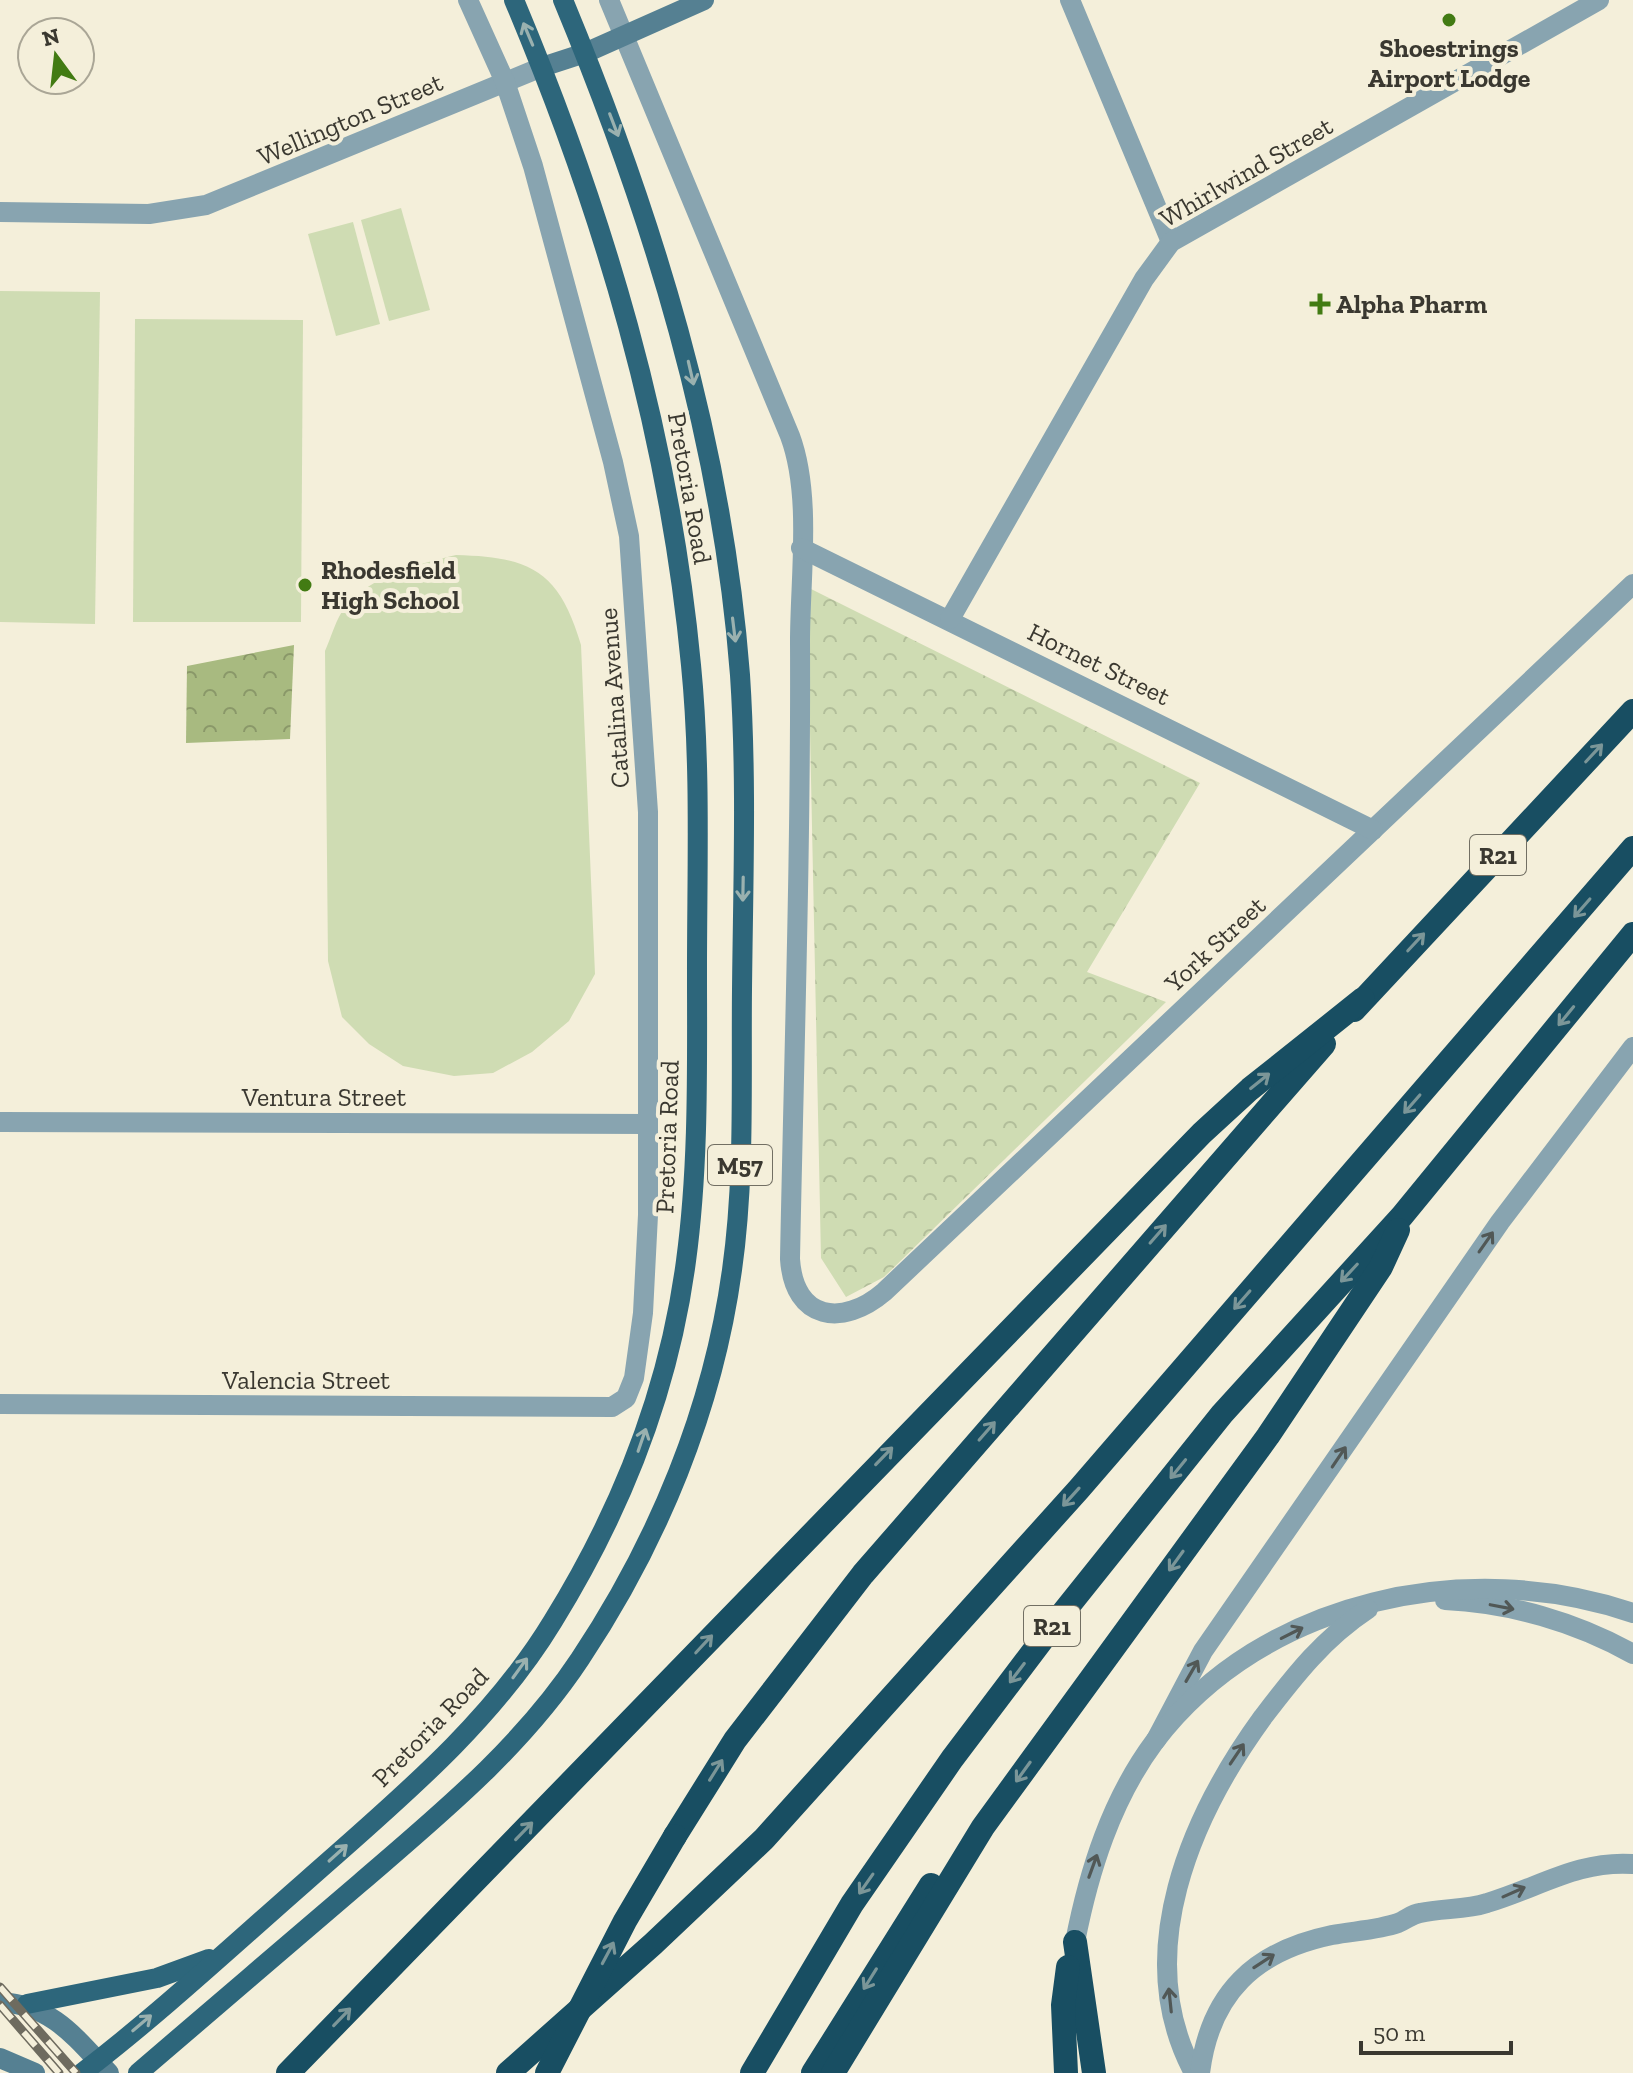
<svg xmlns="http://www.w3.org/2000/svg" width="1633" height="2073" font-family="'Zilla Slab',serif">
<defs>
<pattern id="forest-crowns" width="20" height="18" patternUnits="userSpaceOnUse" patternTransform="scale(2)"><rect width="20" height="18" fill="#a8ba80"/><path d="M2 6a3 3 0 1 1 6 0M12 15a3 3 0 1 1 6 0" fill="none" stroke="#8a9869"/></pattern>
<pattern id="park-crowns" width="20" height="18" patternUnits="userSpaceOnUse" patternTransform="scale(2)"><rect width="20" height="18" fill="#cfdcb3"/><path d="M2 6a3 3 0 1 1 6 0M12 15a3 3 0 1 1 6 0" fill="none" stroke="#b2be9a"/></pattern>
</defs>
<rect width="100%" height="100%" fill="#f4efda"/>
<g fill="#cfdcb3">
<path d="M401,208l29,102 -41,11 -28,-101z"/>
<path d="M353,222l27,102 -44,12 -28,-102z"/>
<path d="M0,291l100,1 -5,332 -95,-2z"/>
<path d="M135,319l168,1 -2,302h-168z"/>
<path d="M456,555c75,2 103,16 125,90l14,329 -26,47 -37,31 -39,21 -39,3 -51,-10 -34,-22 -27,-27 -14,-56 -3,-310c6,-13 11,-33 21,-45 28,-32 70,-41 110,-51z"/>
</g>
<path fill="url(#forest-crowns)" d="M294,645l-4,94 -104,4 1,-77z"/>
<path fill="url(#park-crowns)" d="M807,587l393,196 -113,189 79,30 -282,275 -38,20 -25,-39z"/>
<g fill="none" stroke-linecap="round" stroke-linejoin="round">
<g stroke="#88a4b0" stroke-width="20">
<path d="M609,0l181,436c22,59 10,142 10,205 1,206 -6,412 -10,618 4,62 53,68 94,33l749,-708"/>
<path d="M1070,0l101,242"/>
<path d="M0,212l149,2 57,-9 336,-138"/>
<path d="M801,548l572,282"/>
<path d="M950,619l194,-340 27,-37 428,-242"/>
<path d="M0,1122l647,2"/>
<path d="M0,1404l612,3 14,-9 8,-20 9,-65 5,-98v-403l-19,-276 -16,-74 -80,-296 -28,-84 -37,-82"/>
<path d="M1445,1600c65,3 131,22 188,54"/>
<path d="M1156,1740l47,-89 297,-429 133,-175"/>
<path d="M1075,1942c14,-71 36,-142 80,-201 109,-143 314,-184 478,-128"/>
<path d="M1194,2073c-64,-119 -3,-257 69,-356 32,-42 61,-79 105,-108"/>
<path d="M1200,2073c10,-80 55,-122 132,-138 21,-4 46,-5 66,-12 8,-3 14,-9 22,-10 22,-5 46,-3 67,-10 51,-15 91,-43 146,-39"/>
</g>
<g stroke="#558092" stroke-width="20">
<path d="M542,67l43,-14 119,-53"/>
<path d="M0,2002c52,3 75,35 109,71"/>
<path d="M0,2058l35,15"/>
</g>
<g stroke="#2d667b" stroke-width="20">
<path d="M27,2004l130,-26 52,-19"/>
<path d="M82,2073c77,-59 149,-126 222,-190 90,-80 186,-158 249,-262 68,-110 116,-231 133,-360 13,-96 11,-195 11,-292 0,-101 4,-204 -6,-304 -22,-232 -87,-451 -177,-665"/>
<path d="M138,2073c74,-63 148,-127 222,-190 80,-69 161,-135 220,-224 78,-117 133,-250 152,-389 13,-92 9,-187 10,-280 1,-105 5,-210 -2,-315 -18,-235 -87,-458 -177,-675"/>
</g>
<g stroke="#184e62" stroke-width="24">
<path d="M1354,1010l279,-299"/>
<path d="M675,1836l60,-96 128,-166 461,-530"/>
<path d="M1075,1942l19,131"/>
<path d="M288,2073l914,-940 48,-44 113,-90"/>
<path d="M508,2073l145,-129 111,-105 315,-350 554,-641"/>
<path d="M752,2073l100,-169 100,-145 102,-135 168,-210 180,-198 231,-282"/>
<path d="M813,2073l118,-188"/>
<path d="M833,2073l150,-246 285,-391 113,-169 17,-37"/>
<path d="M1066,2073l-3,-68 5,-38"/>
</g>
<defs>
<g id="rail">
<path d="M0,1987l76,86"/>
<path d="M0,2005l59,68"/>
</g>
</defs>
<use href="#rail" stroke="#6e6b5f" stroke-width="9"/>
<use href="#rail" stroke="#f4efda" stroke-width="6" stroke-dasharray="18" stroke-linecap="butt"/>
<path stroke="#184e62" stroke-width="24" d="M547,2073l78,-152 50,-85"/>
</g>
<defs><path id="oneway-shaft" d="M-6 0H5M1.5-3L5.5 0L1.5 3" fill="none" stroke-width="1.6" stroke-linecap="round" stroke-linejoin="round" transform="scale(2)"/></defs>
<g stroke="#9ab1af">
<use href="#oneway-shaft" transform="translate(528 34) rotate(-113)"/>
<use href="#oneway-shaft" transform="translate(614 125) rotate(69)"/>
<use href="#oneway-shaft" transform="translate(691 373) rotate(77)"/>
<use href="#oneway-shaft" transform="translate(734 630) rotate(83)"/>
<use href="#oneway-shaft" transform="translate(743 889) rotate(91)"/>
<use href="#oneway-shaft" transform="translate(642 1440) rotate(-71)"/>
<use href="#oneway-shaft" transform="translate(520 1668) rotate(-54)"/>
<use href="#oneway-shaft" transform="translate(338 1853) rotate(-42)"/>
<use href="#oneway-shaft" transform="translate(142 2023) rotate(-40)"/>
</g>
<g stroke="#7b9698">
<use href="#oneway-shaft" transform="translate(1594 753) rotate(-47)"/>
<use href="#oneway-shaft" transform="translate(1582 908) rotate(131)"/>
<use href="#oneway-shaft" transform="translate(1416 942) rotate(-47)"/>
<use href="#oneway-shaft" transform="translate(1566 1016) rotate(129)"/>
<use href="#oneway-shaft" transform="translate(1260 1081) rotate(-39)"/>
<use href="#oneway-shaft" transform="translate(1412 1104) rotate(131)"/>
<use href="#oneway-shaft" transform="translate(1158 1234) rotate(-49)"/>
<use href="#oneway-shaft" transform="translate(1349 1273) rotate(133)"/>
<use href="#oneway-shaft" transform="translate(1242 1300) rotate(131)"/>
<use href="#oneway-shaft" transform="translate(987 1431) rotate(-49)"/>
<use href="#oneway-shaft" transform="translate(884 1456) rotate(-46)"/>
<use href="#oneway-shaft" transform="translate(1178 1469) rotate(129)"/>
<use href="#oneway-shaft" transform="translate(1071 1497) rotate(132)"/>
<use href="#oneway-shaft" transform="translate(1176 1561) rotate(126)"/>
<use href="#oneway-shaft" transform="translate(704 1644) rotate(-47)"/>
<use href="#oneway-shaft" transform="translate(1017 1673) rotate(127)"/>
<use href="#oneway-shaft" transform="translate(716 1770) rotate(-58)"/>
<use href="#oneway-shaft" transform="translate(1023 1772) rotate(126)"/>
<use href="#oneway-shaft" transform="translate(524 1831) rotate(-46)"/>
<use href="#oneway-shaft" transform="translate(866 1884) rotate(125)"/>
<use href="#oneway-shaft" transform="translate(608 1953) rotate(-62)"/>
<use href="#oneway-shaft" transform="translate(870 1979) rotate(122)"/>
<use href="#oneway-shaft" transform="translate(342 2017) rotate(-46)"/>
</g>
<g stroke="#515856">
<use href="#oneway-shaft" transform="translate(1486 1242) rotate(-55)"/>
<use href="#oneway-shaft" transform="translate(1339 1457) rotate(-56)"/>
<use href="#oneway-shaft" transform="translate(1502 1607) rotate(11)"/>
<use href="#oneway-shaft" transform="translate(1292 1633) rotate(-27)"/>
<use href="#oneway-shaft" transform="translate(1192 1671) rotate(-60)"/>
<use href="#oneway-shaft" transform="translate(1237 1754) rotate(-56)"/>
<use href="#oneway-shaft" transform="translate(1093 1866) rotate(-70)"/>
<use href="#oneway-shaft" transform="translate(1514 1892) rotate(-24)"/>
<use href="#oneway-shaft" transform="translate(1264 1961) rotate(-33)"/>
<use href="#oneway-shaft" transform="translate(1170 2000) rotate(-96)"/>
</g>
<g fill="#427b13" stroke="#f4efda" stroke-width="3">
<circle cx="1449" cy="20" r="8"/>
<path d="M1316 292h8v8h8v8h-8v8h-8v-8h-8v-8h8z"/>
<circle cx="305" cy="585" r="8"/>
</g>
<g text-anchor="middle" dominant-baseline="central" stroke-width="8" stroke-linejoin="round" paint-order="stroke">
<g fill="#f4efda" stroke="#726f63" stroke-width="2">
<rect x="1470" y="835" width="56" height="40" rx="6"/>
<rect x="708" y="1145" width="64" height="40" rx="6"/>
<rect x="1024" y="1606" width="56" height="40" rx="6"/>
</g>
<g font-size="24" font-weight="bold" fill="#3a3830">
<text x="1498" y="855">R21</text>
<text x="740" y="1165">M57</text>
<text x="1052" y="1626">R21</text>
</g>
<g font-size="26" font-weight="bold" fill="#3a3830" stroke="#f4efda" text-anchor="start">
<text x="1449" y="48" text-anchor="middle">Shoestrings<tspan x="1449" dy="30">Airport Lodge</tspan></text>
<text x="1336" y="304">Alpha Pharm</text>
<text x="321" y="570">Rhodesfield<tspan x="321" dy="30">High School</tspan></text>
</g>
<g font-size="26" fill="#3a3830" stroke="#f4efda">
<text transform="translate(350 119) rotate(-23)">Wellington Street</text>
<text transform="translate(1246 172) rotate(-30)">Whirlwind Street</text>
<text transform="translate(690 488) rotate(80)">Pretoria Road</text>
<text transform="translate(1099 664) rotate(26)">Hornet Street</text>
<text transform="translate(614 698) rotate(-94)">Catalina Avenue</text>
<text transform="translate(1215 944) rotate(-43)">York Street</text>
<text x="324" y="1097">Ventura Street</text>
<text transform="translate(667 1137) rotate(-88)">Pretoria Road</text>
<text x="306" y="1380">Valencia Street</text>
<text transform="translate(430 1727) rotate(-46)">Pretoria Road</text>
</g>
</g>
<g transform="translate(56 56) rotate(345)"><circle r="38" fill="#f4efda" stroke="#aaa696" stroke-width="2"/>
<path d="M0-6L14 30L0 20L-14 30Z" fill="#427b13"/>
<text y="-12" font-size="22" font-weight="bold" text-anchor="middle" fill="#3a3830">N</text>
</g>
<path d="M1361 2041v12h150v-12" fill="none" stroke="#3a3830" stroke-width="4"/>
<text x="1373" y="2041" font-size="24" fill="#3a3830" stroke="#f4efda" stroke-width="6" paint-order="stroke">50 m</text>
</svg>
